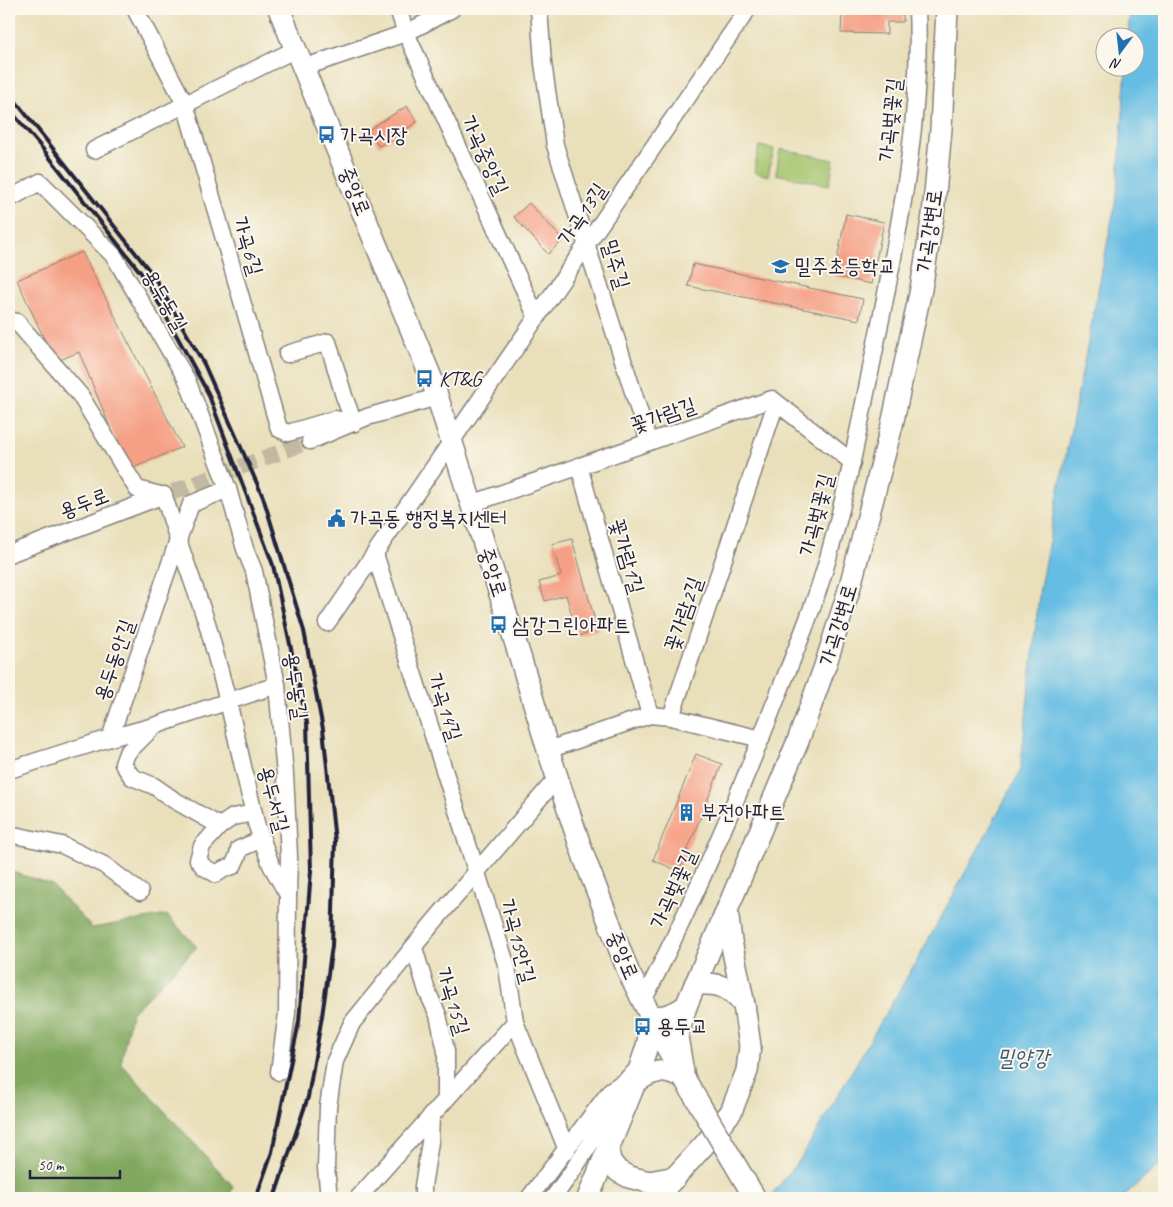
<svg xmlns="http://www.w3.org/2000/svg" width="1173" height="1207" font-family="Caveat,'Poor Story',sans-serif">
<rect width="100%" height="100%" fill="#fbf7ec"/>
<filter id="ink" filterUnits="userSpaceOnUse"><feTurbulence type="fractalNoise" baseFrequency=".02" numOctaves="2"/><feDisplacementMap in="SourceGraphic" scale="10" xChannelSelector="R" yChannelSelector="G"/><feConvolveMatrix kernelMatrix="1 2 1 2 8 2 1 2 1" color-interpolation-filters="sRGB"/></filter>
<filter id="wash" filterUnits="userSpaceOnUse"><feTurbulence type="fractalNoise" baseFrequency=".0096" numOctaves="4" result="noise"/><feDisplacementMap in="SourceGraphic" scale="20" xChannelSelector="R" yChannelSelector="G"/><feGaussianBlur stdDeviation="1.12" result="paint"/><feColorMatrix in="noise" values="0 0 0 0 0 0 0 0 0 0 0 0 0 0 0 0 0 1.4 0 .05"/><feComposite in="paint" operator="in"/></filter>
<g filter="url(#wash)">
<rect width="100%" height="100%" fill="#e9dfba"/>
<g fill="#a2c26a" stroke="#627252">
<path d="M759,146l15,3 -6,27 -14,-4z"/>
<path d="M780,149l54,11 -5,25 -53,-11z"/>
</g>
<path fill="#81a85e" stroke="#52654c" d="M9,871l42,13 41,44 75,-13 30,32 -66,67 -10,49 112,123 -4,12h-220z"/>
<path fill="#66bde3" stroke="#44708f" d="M1130,9h34v1152l-42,37h-353l32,-40 122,-208 97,-178 20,-185 77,-393 9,-126h10v-30l-8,-1z"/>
<g id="blocks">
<g fill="#f59f84">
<path d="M884,9h19v13h-16v12l-46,-1 1,-20 41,1z"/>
<path d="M407,106l10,16 -38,24 -11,-16z"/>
<path d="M529,203l34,37 -15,14 -34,-37z"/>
<path d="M846,214l38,8 -13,62 -37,-8z"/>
<path d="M82,252l100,195 -54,23 -49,-118 -24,10 -38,-82z"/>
<path d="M693,264l170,35 -4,21 -171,-34z"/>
<path d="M572,539l26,92 -20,5 -12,-41 -21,6 -6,-19 22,-6 -9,-32z"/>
<path d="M696,754l26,10 -43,107 -26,-11z"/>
</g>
</g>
</g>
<g filter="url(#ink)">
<use href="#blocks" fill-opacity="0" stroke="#86807a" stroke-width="1"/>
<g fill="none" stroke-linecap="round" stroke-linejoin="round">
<path stroke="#c1b9a1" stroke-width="16" stroke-dasharray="16 8" stroke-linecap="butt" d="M173,492l137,-51"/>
<defs>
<g id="minor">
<path d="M135,9l50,95 94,325 9,4 47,-14 19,4"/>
<path d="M398,9l8,24 131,285"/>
<path d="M539,9l4,54 12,82 94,297"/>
<path d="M305,67l101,-34 46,-24"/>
<path d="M94,150l202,-101"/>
<path d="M9,199l31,-17 74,74 73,124 41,109 17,60 9,22 23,114 8,89 4,83 -1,38"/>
<path d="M9,320l8,2 63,73 57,94 27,7 14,44 -68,198 -101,32"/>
<path d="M287,354l41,-12 16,54 10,27"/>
<path d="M310,441l57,-24 70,-20"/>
<path d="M579,466l71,249"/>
<path d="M228,489l-37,15 -13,36 29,83 21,78 28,122 15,42 17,30 -1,118 -8,59"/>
<path d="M471,504l301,-105 80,63"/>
<path d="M9,554l155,-59"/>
<path d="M375,554l132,413 8,55 52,128"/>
<path d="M327,623l421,-614"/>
<path d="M671,717l105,-314"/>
<path d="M154,726l-27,27 -4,11 9,13 22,9 20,14 46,26 13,-9 21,-4"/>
<path d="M110,738l44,-12 123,-41"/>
<path d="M548,750l102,-35 21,2 90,22"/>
<path d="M220,826l-18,20 -4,14 6,7 12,7 8,-5 9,-3 5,-11 1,-6 23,-10"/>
<path d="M9,834l53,11 42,20 36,27"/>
<path d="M414,948l13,43 11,24 8,36v47"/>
<path d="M643,1001c49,-96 92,-196 131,-296 19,-48 40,-97 54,-147 23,-80 37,-163 54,-244 20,-100 40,-203 35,-305"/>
<path d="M329,1198l-3,-30 2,-61 7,-46 17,-38 80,-99 125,-146"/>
<path d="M358,1198l157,-176"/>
<path d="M423,1198v-12l7,-44 1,-27"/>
<path d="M529,1198l82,-108 14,-9 15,-14"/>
<path d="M553,1198c25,-33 48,-70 67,-108"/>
</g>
<g id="major">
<path d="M279,9l153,371 89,280 27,90 36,107 44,114 32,64 24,43"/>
<path d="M695,984c24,-1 34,2 49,21"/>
<path d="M686,1006l-9,31 7,41c-21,-9 -30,-9 -49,5l13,-40 3,-27c14,2 23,-2 35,-10z"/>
<path d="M686,1006l41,-96"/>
<path d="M608,1150l2,11 8,10 11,6 20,5 27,-5"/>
<path d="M588,1198l47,-115"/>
<path d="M656,1198l49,-54 26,-32 16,-41 3,-25 -6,-41 -13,-64 -4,-31 71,-169 27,-75 24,-76 43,-165 29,-136 12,-74 8,-86 6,-120"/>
</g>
</defs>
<use href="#minor" stroke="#86807a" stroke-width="19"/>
<use href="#major" stroke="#86807a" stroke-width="24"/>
<use href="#minor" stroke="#fff" stroke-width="16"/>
<use href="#major" stroke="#fff" stroke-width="21"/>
<g stroke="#22223b" stroke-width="4">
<path d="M9,93l144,182 51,89 59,133 41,134 19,98 12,112 -3,105 -10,70 -14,81 -34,101"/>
<path d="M9,109l33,39 103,130 63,115 65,172 34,158 4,148 -12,151 -27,130 -16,46"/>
</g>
<defs>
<path id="major-bridge" d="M684,1078l71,120"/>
</defs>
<use href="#major-bridge" stroke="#86807a" stroke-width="24" stroke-linecap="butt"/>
<use href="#major-bridge" stroke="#fff" stroke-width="21"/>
</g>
</g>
<defs>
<symbol id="bus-bare" viewBox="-9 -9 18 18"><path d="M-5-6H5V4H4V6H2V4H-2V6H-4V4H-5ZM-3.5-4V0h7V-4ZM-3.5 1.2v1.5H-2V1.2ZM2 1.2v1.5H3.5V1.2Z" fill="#1f6fb2" stroke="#fbf7ec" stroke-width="2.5" paint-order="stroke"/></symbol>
<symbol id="school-bare" viewBox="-9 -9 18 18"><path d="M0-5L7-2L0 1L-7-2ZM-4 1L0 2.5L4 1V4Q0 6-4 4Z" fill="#1f6fb2" stroke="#fbf7ec" stroke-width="2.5" paint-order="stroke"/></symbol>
<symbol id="civic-bare" viewBox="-9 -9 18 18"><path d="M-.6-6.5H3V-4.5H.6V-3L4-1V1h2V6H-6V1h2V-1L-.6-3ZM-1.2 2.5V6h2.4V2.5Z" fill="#1f6fb2" stroke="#fbf7ec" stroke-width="2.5" paint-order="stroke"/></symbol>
<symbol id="building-bare" viewBox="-9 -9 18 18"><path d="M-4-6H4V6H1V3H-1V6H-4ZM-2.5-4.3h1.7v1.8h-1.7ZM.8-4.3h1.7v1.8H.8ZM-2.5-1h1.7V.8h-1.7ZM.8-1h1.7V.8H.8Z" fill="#1f6fb2" stroke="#fbf7ec" stroke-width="2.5" paint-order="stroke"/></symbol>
</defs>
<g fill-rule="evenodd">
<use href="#bus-bare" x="314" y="122" width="25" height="25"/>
<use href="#school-bare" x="768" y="254" width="25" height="25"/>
<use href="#bus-bare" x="412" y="366" width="25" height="25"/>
<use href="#civic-bare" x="324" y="506" width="25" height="25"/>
<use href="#bus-bare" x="486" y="612" width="25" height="25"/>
<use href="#building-bare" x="674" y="800" width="25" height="25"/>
<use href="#bus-bare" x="630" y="1014" width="25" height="25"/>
</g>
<g text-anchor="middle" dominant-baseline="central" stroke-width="4" stroke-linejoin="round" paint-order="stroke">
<g font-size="21" fill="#22223b" stroke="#fbf7ec">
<text transform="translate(890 120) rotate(-84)">가곡벚꽃길</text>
<text transform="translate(485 155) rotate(65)">가곡중앙길</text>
<text transform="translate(355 191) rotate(68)">중앙로</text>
<text transform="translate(582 214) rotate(-56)">가곡13길</text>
<text transform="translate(929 231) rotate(-82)">가곡강변로</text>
<text transform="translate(248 246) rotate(74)">가곡6길</text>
<text transform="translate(616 264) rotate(73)">밀주길</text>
<text transform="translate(165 300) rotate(60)">용두동길</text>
<text transform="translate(663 415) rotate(-19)">꽃가람길</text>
<text transform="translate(84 503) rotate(-21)">용두로</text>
<text transform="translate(816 515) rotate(-76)">가곡벚꽃길</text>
<text transform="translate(627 556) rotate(74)">꽃가람1길</text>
<text transform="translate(493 572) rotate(72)">중앙로</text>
<text transform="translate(683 614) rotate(-71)">꽃가람2길</text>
<text transform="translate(838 625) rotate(-73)">가곡강변로</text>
<text transform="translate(114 660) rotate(-71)">용두동안길</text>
<text transform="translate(296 686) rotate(82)">용두동길</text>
<text transform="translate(445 707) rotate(72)">가곡14길</text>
<text transform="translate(274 799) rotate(75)">용두서길</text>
<text transform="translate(673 889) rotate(-66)">가곡벚꽃길</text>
<text transform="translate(518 941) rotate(75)">가곡15안길</text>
<text transform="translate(623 955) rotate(67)">중앙로</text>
<text transform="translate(453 1001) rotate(73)">가곡15길</text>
</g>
<g font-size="21" fill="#22223b" stroke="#fbf7ec" text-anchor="start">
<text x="340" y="135">가곡시장</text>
<text x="794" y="266">밀주초등학교</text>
<text x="439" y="379">KT&amp;G</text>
<text x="350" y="518">가곡동 행정복지센터</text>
<text x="512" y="625">삼강그린아파트</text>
<text x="701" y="812">부전아파트</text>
<text x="657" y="1026">용두교</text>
</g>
<g font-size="22" font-style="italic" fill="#3a5876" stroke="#fbf7ec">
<text x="1023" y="1058">밀양강</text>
</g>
</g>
<rect width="1173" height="1207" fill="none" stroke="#fbf7ec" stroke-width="30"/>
<g transform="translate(1120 52) rotate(195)"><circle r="24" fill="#fbf7ec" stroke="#a4a2a5"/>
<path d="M0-4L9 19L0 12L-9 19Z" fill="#1f6fb2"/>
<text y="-8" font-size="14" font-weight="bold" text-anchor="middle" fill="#22223b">N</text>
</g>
<path d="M30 1170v8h90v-8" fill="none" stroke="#22223b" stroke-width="2.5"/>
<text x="38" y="1170" font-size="15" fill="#22223b" stroke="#fbf7ec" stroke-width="4" paint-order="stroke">50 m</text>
</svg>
